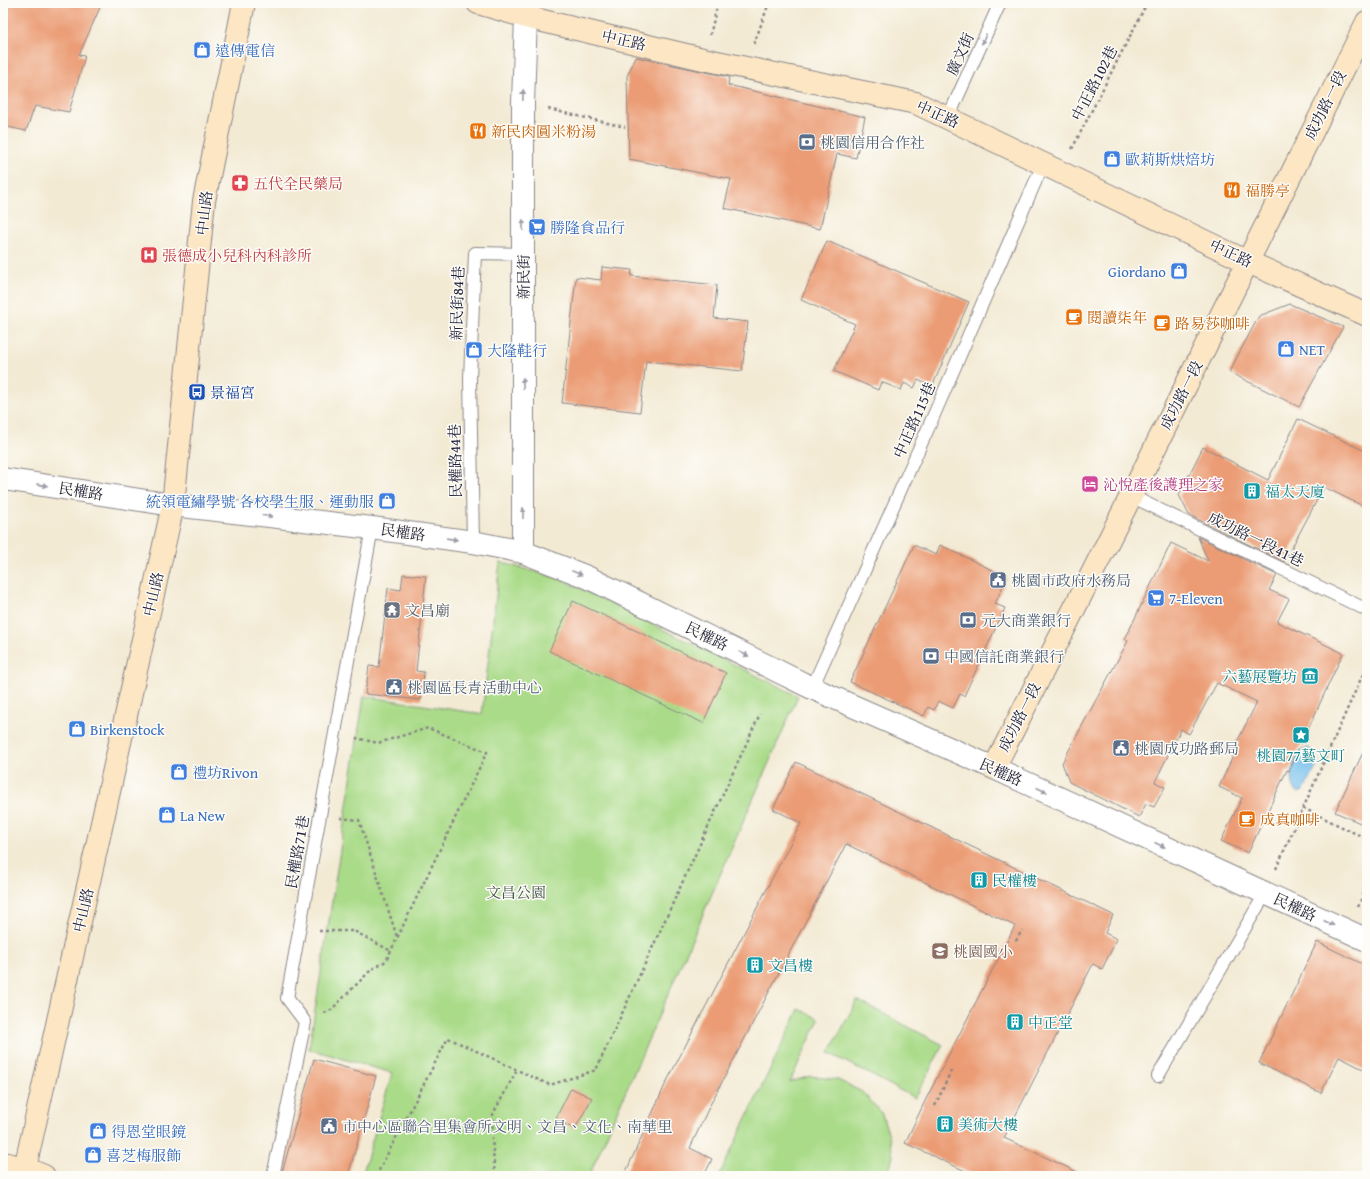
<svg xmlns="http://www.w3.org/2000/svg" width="1370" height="1179" font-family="'Gentium Book Plus','Noto Serif TC',serif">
<rect width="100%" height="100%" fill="#fdfcf7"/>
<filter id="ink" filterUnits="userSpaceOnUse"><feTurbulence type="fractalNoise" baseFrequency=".025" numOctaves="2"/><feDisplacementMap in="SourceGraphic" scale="8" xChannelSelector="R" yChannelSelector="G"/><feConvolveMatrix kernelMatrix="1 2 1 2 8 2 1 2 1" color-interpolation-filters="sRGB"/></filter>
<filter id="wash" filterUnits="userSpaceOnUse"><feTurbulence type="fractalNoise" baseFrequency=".012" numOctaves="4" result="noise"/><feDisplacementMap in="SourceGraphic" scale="16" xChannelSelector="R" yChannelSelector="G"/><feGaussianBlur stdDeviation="0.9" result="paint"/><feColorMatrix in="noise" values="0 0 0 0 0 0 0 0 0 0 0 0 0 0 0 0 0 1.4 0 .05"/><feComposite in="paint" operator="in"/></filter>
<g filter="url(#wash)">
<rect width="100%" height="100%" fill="#f3ead4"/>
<g fill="#aadb89" stroke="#667e62">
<path d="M500,562l61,17 237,117 -209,480h-227l30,-103 -83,-24 55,-353 118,18z"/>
<path d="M857,1000l86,45 -28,53 -86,-45z"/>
<path d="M799,1009l20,10 -29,63 21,-6 27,4 24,12 19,20 9,26 3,18 -5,20h-169z"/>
</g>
<path fill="#74bfed" stroke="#4b7094" d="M1308,747l7,7 3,10 -15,27 -5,2c-11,-9 -6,-41 10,-46z"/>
<g id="blocks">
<g fill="#eb9c74">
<path d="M3,3h99l-23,52 6,1 -16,56 -34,-6 -9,25 -23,-5z"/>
<path d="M636,57l93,20 -1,8 137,32 -9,41 -19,-4 -17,75 -96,-21 7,-29 -102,-20 -2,-83z"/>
<path d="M827,241l142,61 -37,85 -14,-7 -4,8 -10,-5 -3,7 -20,-8 -3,8 -44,-19 21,-47 -54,-24z"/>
<path d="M602,267l30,3 -1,6 86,9 -3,33 34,4 -6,49 -96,-10 -6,51 -78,-9 14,-126 25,3z"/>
<path d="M1290,304l53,23 -44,80 -70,-35 30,-56z"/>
<path d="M1298,419l69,33v56l-43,-21 -40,75 -95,-47 -10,-20 24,-48 65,33z"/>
<path d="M1198,537l79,38 -8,15 20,9 -12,23 66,31 -54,118 -2,-1 -39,83 -27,-12 21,-43 -23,-11 20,-44 -2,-1 20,-40 -40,-19 -28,51 -8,-5 -26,53 10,5 -11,20 -8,-3 -7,13 -70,-35 -7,-19 66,-122 -3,-2 46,-96 37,18z"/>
<path d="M914,545l22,10 4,-10 67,32 -12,27 10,4 -41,88 -4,-2 -7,14 -15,-7 -4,9 -6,-3 -4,9 -74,-34z"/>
<path d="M403,574l23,2 -10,95 8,1 -3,28 -56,-6 4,-28 10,1 9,-79 13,2z"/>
<path d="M573,601l153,72 -23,50 -154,-72z"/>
<path d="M1367,744v82l-32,-14z"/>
<path d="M796,762l317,153 -8,18 12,6 -15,30 -9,-5 -89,174 82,38h-110l-71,-33 20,-42 90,-175 -169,-82 -136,261 -20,43 22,11 -8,17h-80l41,-91 136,-262 -28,-14z"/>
<path d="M1317,942l50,24v105l-28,-14 -18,36 -62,-30z"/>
<path d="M314,1059l62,17 -28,100h-67z"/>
<path d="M571,1088l21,10 -17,31 -20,-9z"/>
</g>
</g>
</g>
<g filter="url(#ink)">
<use href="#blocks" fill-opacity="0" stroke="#8a8688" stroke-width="1"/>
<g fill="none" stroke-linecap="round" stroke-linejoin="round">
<defs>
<g id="lane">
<path d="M948,118l52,-115"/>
<path d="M1131,496l236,114"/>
<path d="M473,542l-3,-163 5,-126 48,1"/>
<path d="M812,688l118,-264 113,-260"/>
<path d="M1158,1076l107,-182"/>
<path d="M273,1176l32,-154 -18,-24 85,-470"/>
</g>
<g id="street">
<path d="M3,479l170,26 199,23 101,14 50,10 64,25 225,111 182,80 373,172"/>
<path d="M523,552v-449l3,-86 3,-14"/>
</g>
<g id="secondary">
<path d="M478,3l48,14 177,42 213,44 332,159 119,53"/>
<path d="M994,768l137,-272 236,-474"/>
<path d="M3,1163l22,5 19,8"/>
<path d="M20,1176l5,-8 148,-663 31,-304 40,-198"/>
</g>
</defs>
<use href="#lane" stroke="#8a8688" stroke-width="14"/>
<use href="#street" stroke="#8a8688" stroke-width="24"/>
<use href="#secondary" stroke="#8a8688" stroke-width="24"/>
<g stroke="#8a8688" stroke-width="2.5" stroke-dasharray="3 3" stroke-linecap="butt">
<path d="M710,35l8,-32"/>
<path d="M754,44l15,-41"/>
<path d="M548,109l77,18"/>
<path d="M1072,149l75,-146"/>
<path d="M1303,808l64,31"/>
<path d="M340,818l19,2 38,117"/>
<path d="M1276,869l91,-204"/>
<path d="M1358,907l9,-22"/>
<path d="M319,931h35l37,20"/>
<path d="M1016,941l6,-11"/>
<path d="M324,1013l7,-3 41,-41 14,-8 101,-209 -59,-24 -50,15 -22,-5"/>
<path d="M935,1106l16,-35"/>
<path d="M376,1176l72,-138 102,47 46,-15 164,-356"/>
<path d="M495,1176l-3,-38 1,-24 24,-44"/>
</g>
<use href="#lane" stroke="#fff" stroke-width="12"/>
<use href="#street" stroke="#fff" stroke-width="22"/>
<use href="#secondary" stroke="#fce6c4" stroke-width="22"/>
</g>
<defs><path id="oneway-solid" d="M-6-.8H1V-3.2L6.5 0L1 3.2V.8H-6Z"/></defs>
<g fill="#9c9ca7">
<use href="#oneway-solid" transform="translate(984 39) rotate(114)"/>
<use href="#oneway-solid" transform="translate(523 95) rotate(-88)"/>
<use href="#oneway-solid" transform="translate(523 225) rotate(-90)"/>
<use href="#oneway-solid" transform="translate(523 383) rotate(-90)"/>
<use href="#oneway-solid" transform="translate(42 485) rotate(9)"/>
<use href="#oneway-solid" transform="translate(523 513) rotate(-90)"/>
<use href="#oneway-solid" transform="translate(267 516) rotate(7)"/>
<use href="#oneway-solid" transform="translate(452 539) rotate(8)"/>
<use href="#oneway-solid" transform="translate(577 573) rotate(21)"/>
<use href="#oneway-solid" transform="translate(744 654) rotate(26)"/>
<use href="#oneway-solid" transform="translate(1042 790) rotate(25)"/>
<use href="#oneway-solid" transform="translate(1160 845) rotate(25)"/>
<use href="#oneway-solid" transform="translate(1329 923) rotate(25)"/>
</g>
</g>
<defs>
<symbol id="shop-square" viewBox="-11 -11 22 22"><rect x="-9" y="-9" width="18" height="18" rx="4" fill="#3f7fe0" stroke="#fdfcf7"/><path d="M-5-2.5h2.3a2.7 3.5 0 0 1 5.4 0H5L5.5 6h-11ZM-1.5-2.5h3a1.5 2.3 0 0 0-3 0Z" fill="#fff"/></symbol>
<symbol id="restaurant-square" viewBox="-11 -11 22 22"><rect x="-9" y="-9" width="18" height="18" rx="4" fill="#e8710a" stroke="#fdfcf7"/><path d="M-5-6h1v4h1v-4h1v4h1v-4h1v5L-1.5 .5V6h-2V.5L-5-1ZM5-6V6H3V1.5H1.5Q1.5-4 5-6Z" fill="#fff"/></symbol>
<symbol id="bank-square" viewBox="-11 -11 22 22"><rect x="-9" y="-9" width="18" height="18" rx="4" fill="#5c6f8a" stroke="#fdfcf7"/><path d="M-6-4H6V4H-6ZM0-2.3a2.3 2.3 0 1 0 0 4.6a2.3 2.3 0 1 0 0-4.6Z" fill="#fff"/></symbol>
<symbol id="pharmacy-square" viewBox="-11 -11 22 22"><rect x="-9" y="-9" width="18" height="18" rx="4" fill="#e0444e" stroke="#fdfcf7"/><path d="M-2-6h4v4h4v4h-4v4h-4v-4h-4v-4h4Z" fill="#fff"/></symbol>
<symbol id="supermarket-square" viewBox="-11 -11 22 22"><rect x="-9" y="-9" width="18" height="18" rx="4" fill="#3f7fe0" stroke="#fdfcf7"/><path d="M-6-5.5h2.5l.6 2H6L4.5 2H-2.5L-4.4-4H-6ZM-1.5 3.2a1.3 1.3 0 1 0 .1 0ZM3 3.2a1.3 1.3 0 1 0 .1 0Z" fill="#fff"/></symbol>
<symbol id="hospital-square" viewBox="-11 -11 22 22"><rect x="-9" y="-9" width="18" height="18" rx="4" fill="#e0444e" stroke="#fdfcf7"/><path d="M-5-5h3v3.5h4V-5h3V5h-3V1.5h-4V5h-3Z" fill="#fff"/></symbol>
<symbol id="cafe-square" viewBox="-11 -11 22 22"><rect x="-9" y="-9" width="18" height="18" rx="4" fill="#e8710a" stroke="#fdfcf7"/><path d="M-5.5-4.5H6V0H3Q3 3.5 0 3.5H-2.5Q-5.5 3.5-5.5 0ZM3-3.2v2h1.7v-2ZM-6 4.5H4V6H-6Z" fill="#fff"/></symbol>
<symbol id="bus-square" viewBox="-11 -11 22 22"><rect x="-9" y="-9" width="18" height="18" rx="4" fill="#1a4fb4" stroke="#fdfcf7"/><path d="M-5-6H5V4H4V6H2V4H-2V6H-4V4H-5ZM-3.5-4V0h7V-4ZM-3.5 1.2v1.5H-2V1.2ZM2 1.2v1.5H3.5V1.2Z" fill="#fff"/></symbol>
<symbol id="hotel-square" viewBox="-11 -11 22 22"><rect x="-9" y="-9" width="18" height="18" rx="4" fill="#d1479c" stroke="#fdfcf7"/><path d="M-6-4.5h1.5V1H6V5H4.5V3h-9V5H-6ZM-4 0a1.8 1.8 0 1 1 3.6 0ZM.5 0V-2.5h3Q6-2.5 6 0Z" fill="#fff"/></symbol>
<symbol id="building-square" viewBox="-11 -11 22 22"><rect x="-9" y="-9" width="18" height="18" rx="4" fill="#0f9aa8" stroke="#fdfcf7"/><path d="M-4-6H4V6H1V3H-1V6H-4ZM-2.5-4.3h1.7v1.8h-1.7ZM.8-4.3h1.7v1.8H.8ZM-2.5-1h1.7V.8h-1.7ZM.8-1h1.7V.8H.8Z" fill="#fff"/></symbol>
<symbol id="civic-square" viewBox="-11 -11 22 22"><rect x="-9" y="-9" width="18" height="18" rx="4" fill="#5c6f8a" stroke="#fdfcf7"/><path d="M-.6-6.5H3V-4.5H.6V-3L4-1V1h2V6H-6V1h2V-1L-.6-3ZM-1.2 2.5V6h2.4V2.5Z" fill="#fff"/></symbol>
<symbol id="temple-square" viewBox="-11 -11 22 22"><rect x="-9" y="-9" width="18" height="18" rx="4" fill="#6b7280" stroke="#fdfcf7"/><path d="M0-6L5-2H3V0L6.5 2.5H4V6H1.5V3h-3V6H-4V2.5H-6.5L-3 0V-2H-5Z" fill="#fff"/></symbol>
<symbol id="museum-square" viewBox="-11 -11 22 22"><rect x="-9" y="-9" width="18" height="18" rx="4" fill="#0f9aa8" stroke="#fdfcf7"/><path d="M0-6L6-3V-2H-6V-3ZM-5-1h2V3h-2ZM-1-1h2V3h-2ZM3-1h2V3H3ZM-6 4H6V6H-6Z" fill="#fff"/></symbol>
<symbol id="sight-square" viewBox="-11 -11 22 22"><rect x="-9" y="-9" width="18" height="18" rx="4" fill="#0f9aa8" stroke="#fdfcf7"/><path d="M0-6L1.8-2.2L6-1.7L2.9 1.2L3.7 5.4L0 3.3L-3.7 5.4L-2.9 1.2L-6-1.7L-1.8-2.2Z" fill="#fff"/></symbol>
<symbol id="school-square" viewBox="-11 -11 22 22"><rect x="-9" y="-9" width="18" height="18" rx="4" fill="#8d6e63" stroke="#fdfcf7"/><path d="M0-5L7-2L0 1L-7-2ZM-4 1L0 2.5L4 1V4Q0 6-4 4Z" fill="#fff"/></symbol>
</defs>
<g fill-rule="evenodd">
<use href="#shop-square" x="192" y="40" width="20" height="20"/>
<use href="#restaurant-square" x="468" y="121" width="20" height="20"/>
<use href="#bank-square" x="797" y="132" width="20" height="20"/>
<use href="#shop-square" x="1102" y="149" width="20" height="20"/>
<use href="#pharmacy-square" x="230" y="173" width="20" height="20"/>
<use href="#restaurant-square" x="1222" y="180" width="20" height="20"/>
<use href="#supermarket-square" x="527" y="217" width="20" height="20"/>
<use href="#hospital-square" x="139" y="245" width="20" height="20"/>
<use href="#shop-square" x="1169" y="261" width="20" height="20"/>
<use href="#cafe-square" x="1064" y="307" width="20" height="20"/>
<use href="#cafe-square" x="1152" y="313" width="20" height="20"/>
<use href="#shop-square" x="1276" y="339" width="20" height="20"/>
<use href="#shop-square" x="464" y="340" width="20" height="20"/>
<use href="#bus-square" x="187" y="382" width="20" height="20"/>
<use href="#hotel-square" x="1080" y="474" width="20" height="20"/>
<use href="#building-square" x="1242" y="481" width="20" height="20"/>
<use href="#shop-square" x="377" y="491" width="20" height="20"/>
<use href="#civic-square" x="988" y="570" width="20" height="20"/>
<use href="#supermarket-square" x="1146" y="588" width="20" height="20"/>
<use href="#temple-square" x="382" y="600" width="20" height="20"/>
<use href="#bank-square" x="958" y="610" width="20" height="20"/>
<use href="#bank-square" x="921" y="646" width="20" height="20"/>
<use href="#museum-square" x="1300" y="666" width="20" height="20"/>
<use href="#civic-square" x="384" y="677" width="20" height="20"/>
<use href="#shop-square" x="67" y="719" width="20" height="20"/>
<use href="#sight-square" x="1291" y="725" width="20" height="20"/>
<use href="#civic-square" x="1111" y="738" width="20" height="20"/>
<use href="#shop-square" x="169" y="762" width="20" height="20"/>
<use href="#shop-square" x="157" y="805" width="20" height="20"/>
<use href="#cafe-square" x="1237" y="809" width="20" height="20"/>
<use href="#building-square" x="969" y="870" width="20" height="20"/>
<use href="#school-square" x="930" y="941" width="20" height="20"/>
<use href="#building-square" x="745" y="955" width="20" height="20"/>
<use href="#building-square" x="1005" y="1012" width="20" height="20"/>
<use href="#building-square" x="935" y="1114" width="20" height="20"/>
<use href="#civic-square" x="319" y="1116" width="20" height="20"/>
<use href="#shop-square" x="88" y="1121" width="20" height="20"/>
<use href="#shop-square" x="83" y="1145" width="20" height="20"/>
</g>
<g text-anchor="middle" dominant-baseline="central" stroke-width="3" stroke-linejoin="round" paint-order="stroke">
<g font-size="15" fill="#22223b" stroke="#fdfcf7">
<text transform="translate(624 40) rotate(13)">中正路</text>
<text transform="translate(960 54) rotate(-66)">廣文街</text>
<text transform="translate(1094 83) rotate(-63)">中正路102巷</text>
<text transform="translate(1325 105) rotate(-64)">成功路一段</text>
<text transform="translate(938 114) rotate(24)">中正路</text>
<text transform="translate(204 213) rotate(-83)">中山路</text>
<text transform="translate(1231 253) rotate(25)">中正路</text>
<text transform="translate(523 277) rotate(-90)">新民街</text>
<text transform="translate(457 303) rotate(-88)">新民街84巷</text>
<text transform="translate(1181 395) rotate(-63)">成功路一段</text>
<text transform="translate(914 420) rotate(-66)">中正路115巷</text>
<text transform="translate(455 461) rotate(-91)">民權路44巷</text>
<text transform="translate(81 491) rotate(9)">民權路</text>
<text transform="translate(403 532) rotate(8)">民權路</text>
<text transform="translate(1256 539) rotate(26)">成功路一段41巷</text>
<text transform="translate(153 594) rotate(-77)">中山路</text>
<text transform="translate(707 636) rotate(26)">民權路</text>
<text transform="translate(1019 717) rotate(-63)">成功路一段</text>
<text transform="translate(1001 772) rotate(24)">民權路</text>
<text transform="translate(297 852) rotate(-80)">民權路71巷</text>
<text transform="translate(1295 907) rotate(25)">民權路</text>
<text transform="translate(83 910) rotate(-77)">中山路</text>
</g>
<g font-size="15" fill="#366cbe" stroke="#fdfcf7" text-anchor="start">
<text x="215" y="50">遠傳電信</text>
<text x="1125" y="159">歐莉斯烘焙坊</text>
<text x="550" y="227">勝隆食品行</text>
<text x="1166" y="271" text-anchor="end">Giordano</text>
<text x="1299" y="349">NET</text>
<text x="487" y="350">大隆鞋行</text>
<text x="374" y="501" text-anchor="end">統領電繡學號 各校學生服、運動服</text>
<text x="1169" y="598">7-Eleven</text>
<text x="90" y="729">Birkenstock</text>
<text x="192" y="772">禮坊Rivon</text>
<text x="180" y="815">La New</text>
<text x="111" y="1131">得恩堂眼鏡</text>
<text x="106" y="1155">喜芝梅服飾</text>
</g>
<g font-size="15" fill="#c56008" stroke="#fdfcf7" text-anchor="start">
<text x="491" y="131">新民肉圓米粉湯</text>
<text x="1245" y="190">福勝亭</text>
<text x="1087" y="317">閱讀柒年</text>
<text x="1175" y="323">路易莎咖啡</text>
<text x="1260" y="819">成真咖啡</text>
</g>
<g font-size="15" fill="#4e5e75" stroke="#fdfcf7" text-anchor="start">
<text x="820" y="142">桃園信用合作社</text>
<text x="1011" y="580">桃園市政府水務局</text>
<text x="981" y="620">元大商業銀行</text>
<text x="944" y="656">中國信託商業銀行</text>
<text x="407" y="687">桃園區長青活動中心</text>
<text x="1134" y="748">桃園成功路郵局</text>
<text x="342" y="1126">市中心區聯合里集會所文明、文昌、文化、南華里</text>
</g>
<g font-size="15" fill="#be3a42" stroke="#fdfcf7" text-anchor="start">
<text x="253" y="183">五代全民藥局</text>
<text x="162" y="255">張德成小兒科內科診所</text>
</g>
<g font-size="15" fill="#164399" stroke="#fdfcf7" text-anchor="start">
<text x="210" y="392">景福宮</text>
</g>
<g font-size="15" fill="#b23c85" stroke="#fdfcf7" text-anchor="start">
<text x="1103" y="484">沁悅產後護理之家</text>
</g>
<g font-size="15" fill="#0d838f" stroke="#fdfcf7" text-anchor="start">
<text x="1265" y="491">福太天廈</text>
<text x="1297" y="676" text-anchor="end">六藝展覽坊</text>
<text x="1301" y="755" text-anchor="middle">桃園77藝文町</text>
<text x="992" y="880">民權樓</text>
<text x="768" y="965">文昌樓</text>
<text x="1028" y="1022">中正堂</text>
<text x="958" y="1124">美術大樓</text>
</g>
<g font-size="15" fill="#5b616d" stroke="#fdfcf7" text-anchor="start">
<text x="405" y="610">文昌廟</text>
</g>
<g font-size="15" fill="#4b5a52" stroke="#fdfcf7">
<text x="516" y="892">文昌公園</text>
</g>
<g font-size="15" fill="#785e54" stroke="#fdfcf7" text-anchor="start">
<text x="953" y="951">桃園國小</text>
</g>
</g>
<rect width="1370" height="1179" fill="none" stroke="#fdfcf7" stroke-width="16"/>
</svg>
